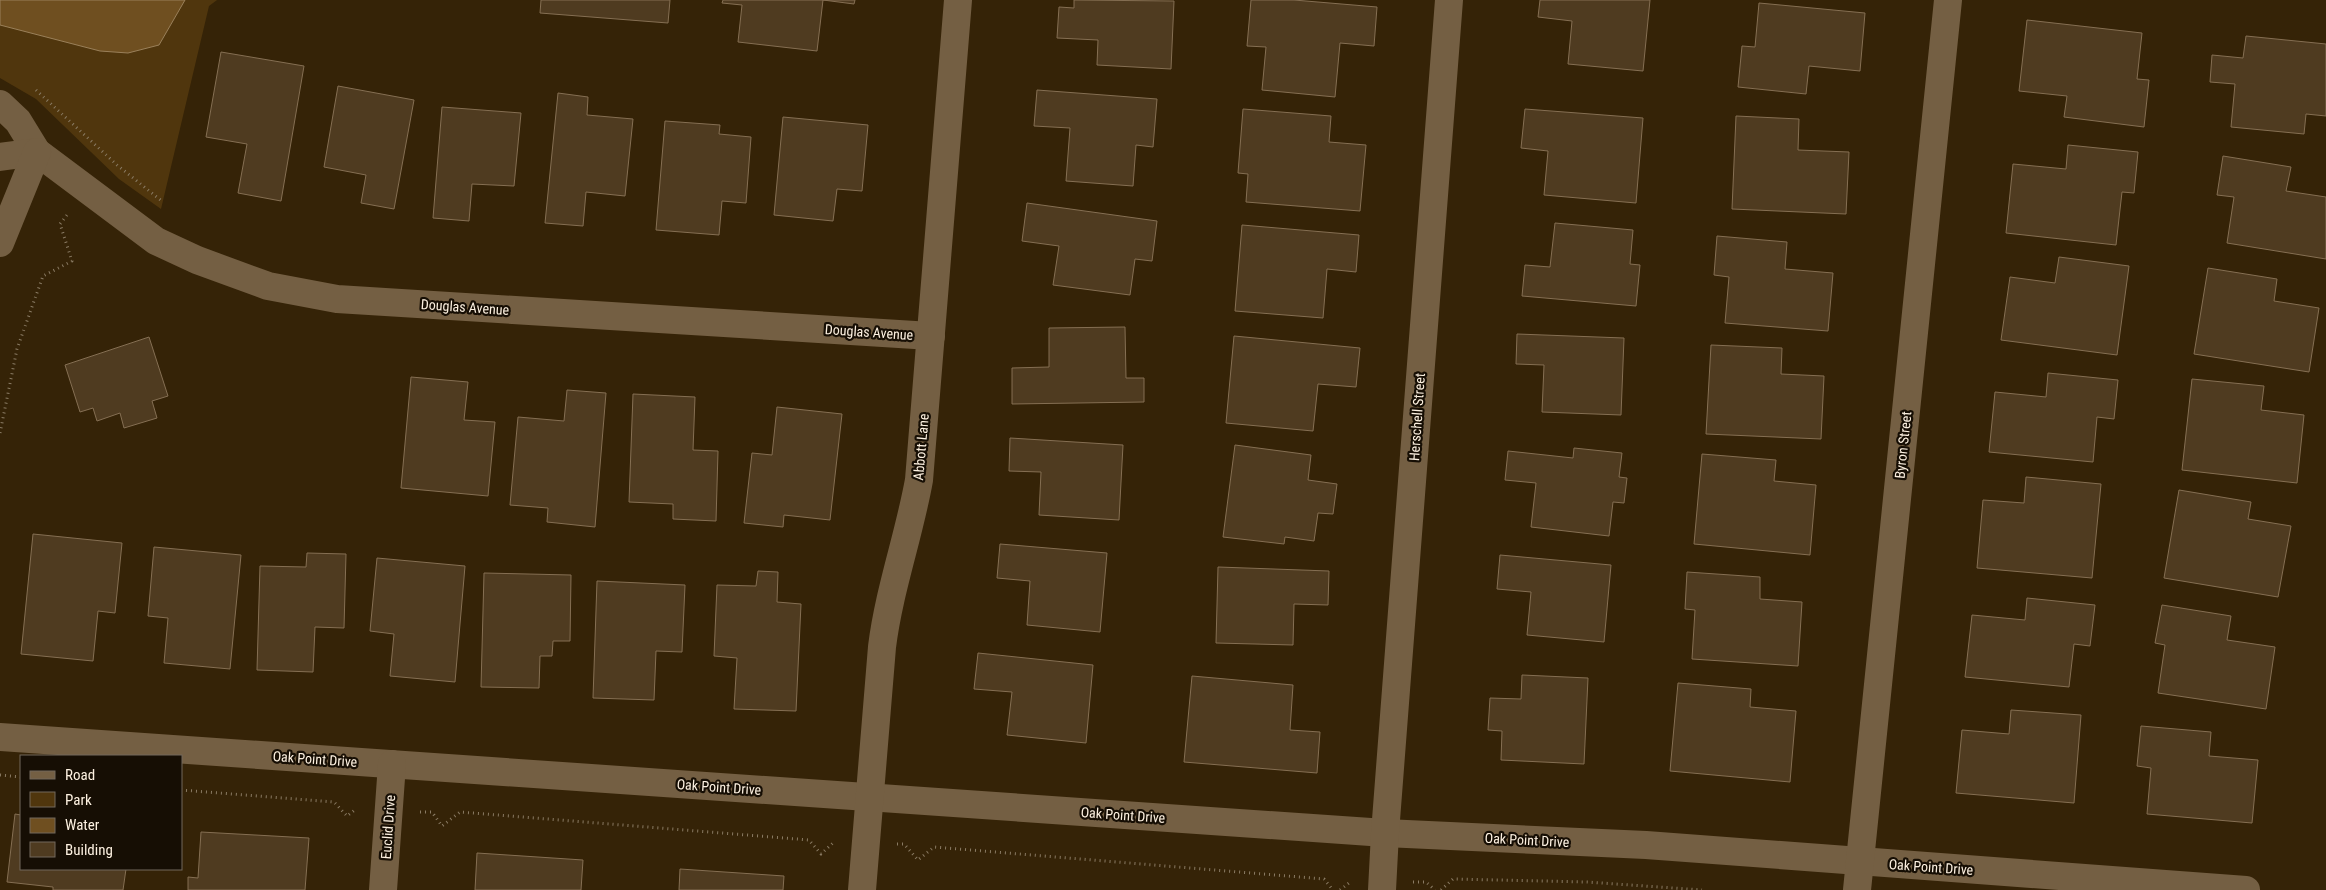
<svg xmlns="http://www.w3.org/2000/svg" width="2326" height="890" font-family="'Roboto Condensed',sans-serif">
<rect width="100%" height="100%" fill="#352307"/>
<path fill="#50360d" d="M0,0h217l-8,6 -48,203 -42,-30 -83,-80 -36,-21z"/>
<path fill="#6f4f20" stroke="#9a805a" d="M0,0h185l-26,45 -31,8 -28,-2 -100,-26z"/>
<g fill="#4f3b20" stroke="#856f53">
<path d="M541,0h129l-2,23 -128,-10z"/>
<path d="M723,0h132l-1,4 -31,-4 -6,51 -79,-9 4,-37 -20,-2z"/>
<path d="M1074,0l100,1 -3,68 -74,-4 1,-25 -41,-2 2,-31 15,1z"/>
<path d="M1251,0h43l83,7 -3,39 -34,-3 -5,54 -73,-7 4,-43 -19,-1z"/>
<path d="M1540,0h110l-7,71 -75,-7 4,-43 -34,-4z"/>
<path d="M1759,3l106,10 -5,58 -51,-5 -3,28 -68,-7 4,-41 13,1z"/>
<path d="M2027,20l115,13 -5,46 12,1 -5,47 -80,-10 3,-21 -48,-5z"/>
<path d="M2246,36l80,8v72l-20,-2 -2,20 -73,-7 4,-43 -25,-2 2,-27 31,3z"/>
<path d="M221,52l83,14 -23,135 -43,-8 9,-49 -41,-7z"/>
<path d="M338,86l76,14 -20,109 -33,-6 5,-28 -42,-8z"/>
<path d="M1037,90l120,9 -4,48 -17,-2 -3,41 -67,-5 4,-53 -36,-2z"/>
<path d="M558,93l30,4 -1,18 46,4 -8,77 -39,-4 -3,34 -38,-3z"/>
<path d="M442,107l79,6 -7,73 -42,-2 -3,37 -36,-3z"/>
<path d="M1243,109l88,7 -2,26 37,3 -6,66 -114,-9 2,-28 -10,-1z"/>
<path d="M1525,109l118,9 -7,85 -92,-8 4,-44 -27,-3z"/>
<path d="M1736,116l63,3 -1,31 51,2 -3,62 -114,-5z"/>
<path d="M783,117l85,8 -6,66 -25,-2 -4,32 -59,-6z"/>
<path d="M665,121l55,4 -1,9 32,3 -5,66 -24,-2 -3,34 -63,-5z"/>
<path d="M2068,145l70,7 -4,41 -12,-1 -6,53 -110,-12 7,-69 53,5z"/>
<path d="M2223,156l68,11 -5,24 40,6v62l-99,-16 7,-46 -17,-2z"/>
<path d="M1027,203l130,18 -5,40 -17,-2 -5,36 -77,-10 6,-39 -37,-5z"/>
<path d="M1555,223l78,7 -3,34 10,1 -4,41 -114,-10 3,-31 25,2z"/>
<path d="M1242,225l117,10 -3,37 -29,-3 -4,49 -88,-7z"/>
<path d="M1717,236l70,6 -2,27 48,4 -5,58 -103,-8 4,-46 -15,-2z"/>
<path d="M2059,257l70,9 -12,89 -116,-15 9,-63 45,6z"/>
<path d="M2208,268l69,11 -3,22 45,7 -10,64 -115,-18z"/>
<path d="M1125,327l1,51h18v24l-132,2v-36l37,-1v-39z"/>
<path d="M1517,334l107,4 -3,77 -79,-3 2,-47 -28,-1z"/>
<path d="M1234,336l126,12 -4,39 -38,-3 -5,47 -87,-8z"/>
<path d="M149,337l19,59 -16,5 5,17 -33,10 -4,-15 -23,8 -4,-13 -13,4 -15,-47z"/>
<path d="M1711,345l71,3 -1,26 43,2 -3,63 -115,-5z"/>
<path d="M2048,373l70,7 -4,39 -17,-2 -4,45 -104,-10 6,-60 51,5z"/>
<path d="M411,377l57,5 -4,38 31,2 -7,74 -87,-8z"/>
<path d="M2192,379l72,7 -3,24 43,5 -7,68 -115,-13z"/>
<path d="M567,390l39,3 -11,134 -48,-5 1,-14 -38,-3 8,-88 46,4z"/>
<path d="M633,394l62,3 -2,53 25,1 -2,70 -43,-2v-15l-44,-2z"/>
<path d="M777,407l65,7 -12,106 -46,-5 -1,12 -39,-4 8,-70 20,2z"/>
<path d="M1010,438l113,7 -4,75 -80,-5 2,-43 -32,-1z"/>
<path d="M1235,445l76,10 -3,25 29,4 -4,30 -15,-1 -4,28 -29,-4 -1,7 -61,-7z"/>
<path d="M1574,448l48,5 -3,24 8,1 -3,25 -11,-1 -4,34 -78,-9 5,-44 -31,-3 3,-29 65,7z"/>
<path d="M1702,454l74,6 -2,21 42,4 -6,70 -116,-11z"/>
<path d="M2026,477l75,7 -9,94 -115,-10 6,-68 41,3z"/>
<path d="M2179,490l72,12 -3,17 43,7 -13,71 -114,-19z"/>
<path d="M33,534l89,9 -7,70 -17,-2 -5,50 -72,-7z"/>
<path d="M1000,544l107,9 -7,79 -73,-7 3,-44 -33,-3z"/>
<path d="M154,547l87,8 -11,114 -66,-6 4,-45 -20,-2z"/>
<path d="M307,553l39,1 -2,74 -29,-1 -2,45 -56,-2 3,-104 46,1z"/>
<path d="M1500,555l111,10 -7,77 -77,-7 4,-43 -34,-3z"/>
<path d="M377,558l88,8 -10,116 -65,-6 4,-42 -24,-3z"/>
<path d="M1218,567l111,4 -1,34 -34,-1 -1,41 -77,-2z"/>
<path d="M758,571l20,1 -1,30 24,2 -5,107 -62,-2 3,-51 -23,-2 3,-71 39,1z"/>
<path d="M1687,572l73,5v22l42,3 -4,64 -106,-7 3,-49 -10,-1z"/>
<path d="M484,573l87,2 -1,66h-17l-1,15h-12l-1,32 -58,-1z"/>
<path d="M597,581l88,4 -3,67 -26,-1 -2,49 -61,-2z"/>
<path d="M2027,598l68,7 -5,41 -16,-2 -5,43 -104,-10 7,-62 53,5z"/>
<path d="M2162,605l69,11 -4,24 48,7 -9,62 -108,-16 7,-48 -10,-2z"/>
<path d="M978,653l115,12 -7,78 -79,-8 5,-43 -38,-3z"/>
<path d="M1522,675l66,3 -4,86 -83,-4 1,-29 -14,-1 2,-32 31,1z"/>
<path d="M1192,676l101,9 -3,45 30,2 -3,41 -133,-11z"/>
<path d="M1678,683l73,6 -1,18 46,4 -6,71 -120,-11z"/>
<path d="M2011,710l70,5 -7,88 -118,-10 6,-63 47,4z"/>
<path d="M2141,726l70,6 -2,24 49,4 -6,63 -105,-9 4,-46 -14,-2z"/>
<path d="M15,814l6,1v54h105l-3,21h-70v-3l-46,-5z"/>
<path d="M201,832l108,6 -4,52h-117v-13l10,1z"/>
<path d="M477,853l106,7 -2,30h-106z"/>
<path d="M680,869l104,7 -1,14h-104z"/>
</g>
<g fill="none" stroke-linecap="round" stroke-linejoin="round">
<g stroke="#8a7b64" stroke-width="3" stroke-dasharray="1 4" stroke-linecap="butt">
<path d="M36,90l81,75 46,37"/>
<path d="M0,433l17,-84 26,-73 29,-15 -12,-37 7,-9"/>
<path d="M0,775l21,2"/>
<path d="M181,790l153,12 13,14 9,-7"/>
<path d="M420,812h12l10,14 18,-14 349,28 12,14 12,-11"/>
<path d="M897,844h7l14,16 16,-13 390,32 9,11"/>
<path d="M1413,882h13l9,8"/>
<path d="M1340,890l9,-7"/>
<path d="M1441,890l12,-11 134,3 115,8"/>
</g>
<g stroke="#745f43" stroke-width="28">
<path d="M0,104l18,17 19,31 119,89 41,19 71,26 69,13 594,37"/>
<path d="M0,157l37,-5"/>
<path d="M0,243l37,-91"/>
<path d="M0,737l1385,96 261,12 600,45"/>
<path d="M383,890l9,-126"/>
<path d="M862,890l20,-243c7,-57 27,-111 37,-167l39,-480"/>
<path d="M1382,890l3,-57 64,-833"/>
<path d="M1857,890l91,-890"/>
</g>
</g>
<g text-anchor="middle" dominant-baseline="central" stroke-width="4.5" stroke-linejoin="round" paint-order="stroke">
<g font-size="14" fill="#fdf1e1" stroke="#160e04">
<text transform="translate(465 307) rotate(4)">Douglas Avenue</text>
<text transform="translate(869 332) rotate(4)">Douglas Avenue</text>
<text transform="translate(1417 417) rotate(-86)">Herschell Street</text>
<text transform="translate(1903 445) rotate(-84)">Byron Street</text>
<text transform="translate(921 447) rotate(-85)">Abbott Lane</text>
<text transform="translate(315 759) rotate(4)">Oak Point Drive</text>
<text transform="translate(719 787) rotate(4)">Oak Point Drive</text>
<text transform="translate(1123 815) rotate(4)">Oak Point Drive</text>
<text transform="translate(388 827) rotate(-86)">Euclid Drive</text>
<text transform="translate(1527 840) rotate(3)">Oak Point Drive</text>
<text transform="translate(1931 867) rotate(4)">Oak Point Drive</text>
</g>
</g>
<rect x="20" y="755" width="162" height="115" fill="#160e04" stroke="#72695c"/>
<rect x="30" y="771" width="25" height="8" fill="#745f43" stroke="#72695c"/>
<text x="65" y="780" font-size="15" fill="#fdf1e1">Road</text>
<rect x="30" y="792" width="25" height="15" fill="#50360d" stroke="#72695c"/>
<text x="65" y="805" font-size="15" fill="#fdf1e1">Park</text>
<rect x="30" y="818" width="25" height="15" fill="#6f4f20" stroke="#72695c"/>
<text x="65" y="830" font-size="15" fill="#fdf1e1">Water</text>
<rect x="30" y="842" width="25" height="15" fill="#4f3b20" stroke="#72695c"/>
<text x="65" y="855" font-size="15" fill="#fdf1e1">Building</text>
</svg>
